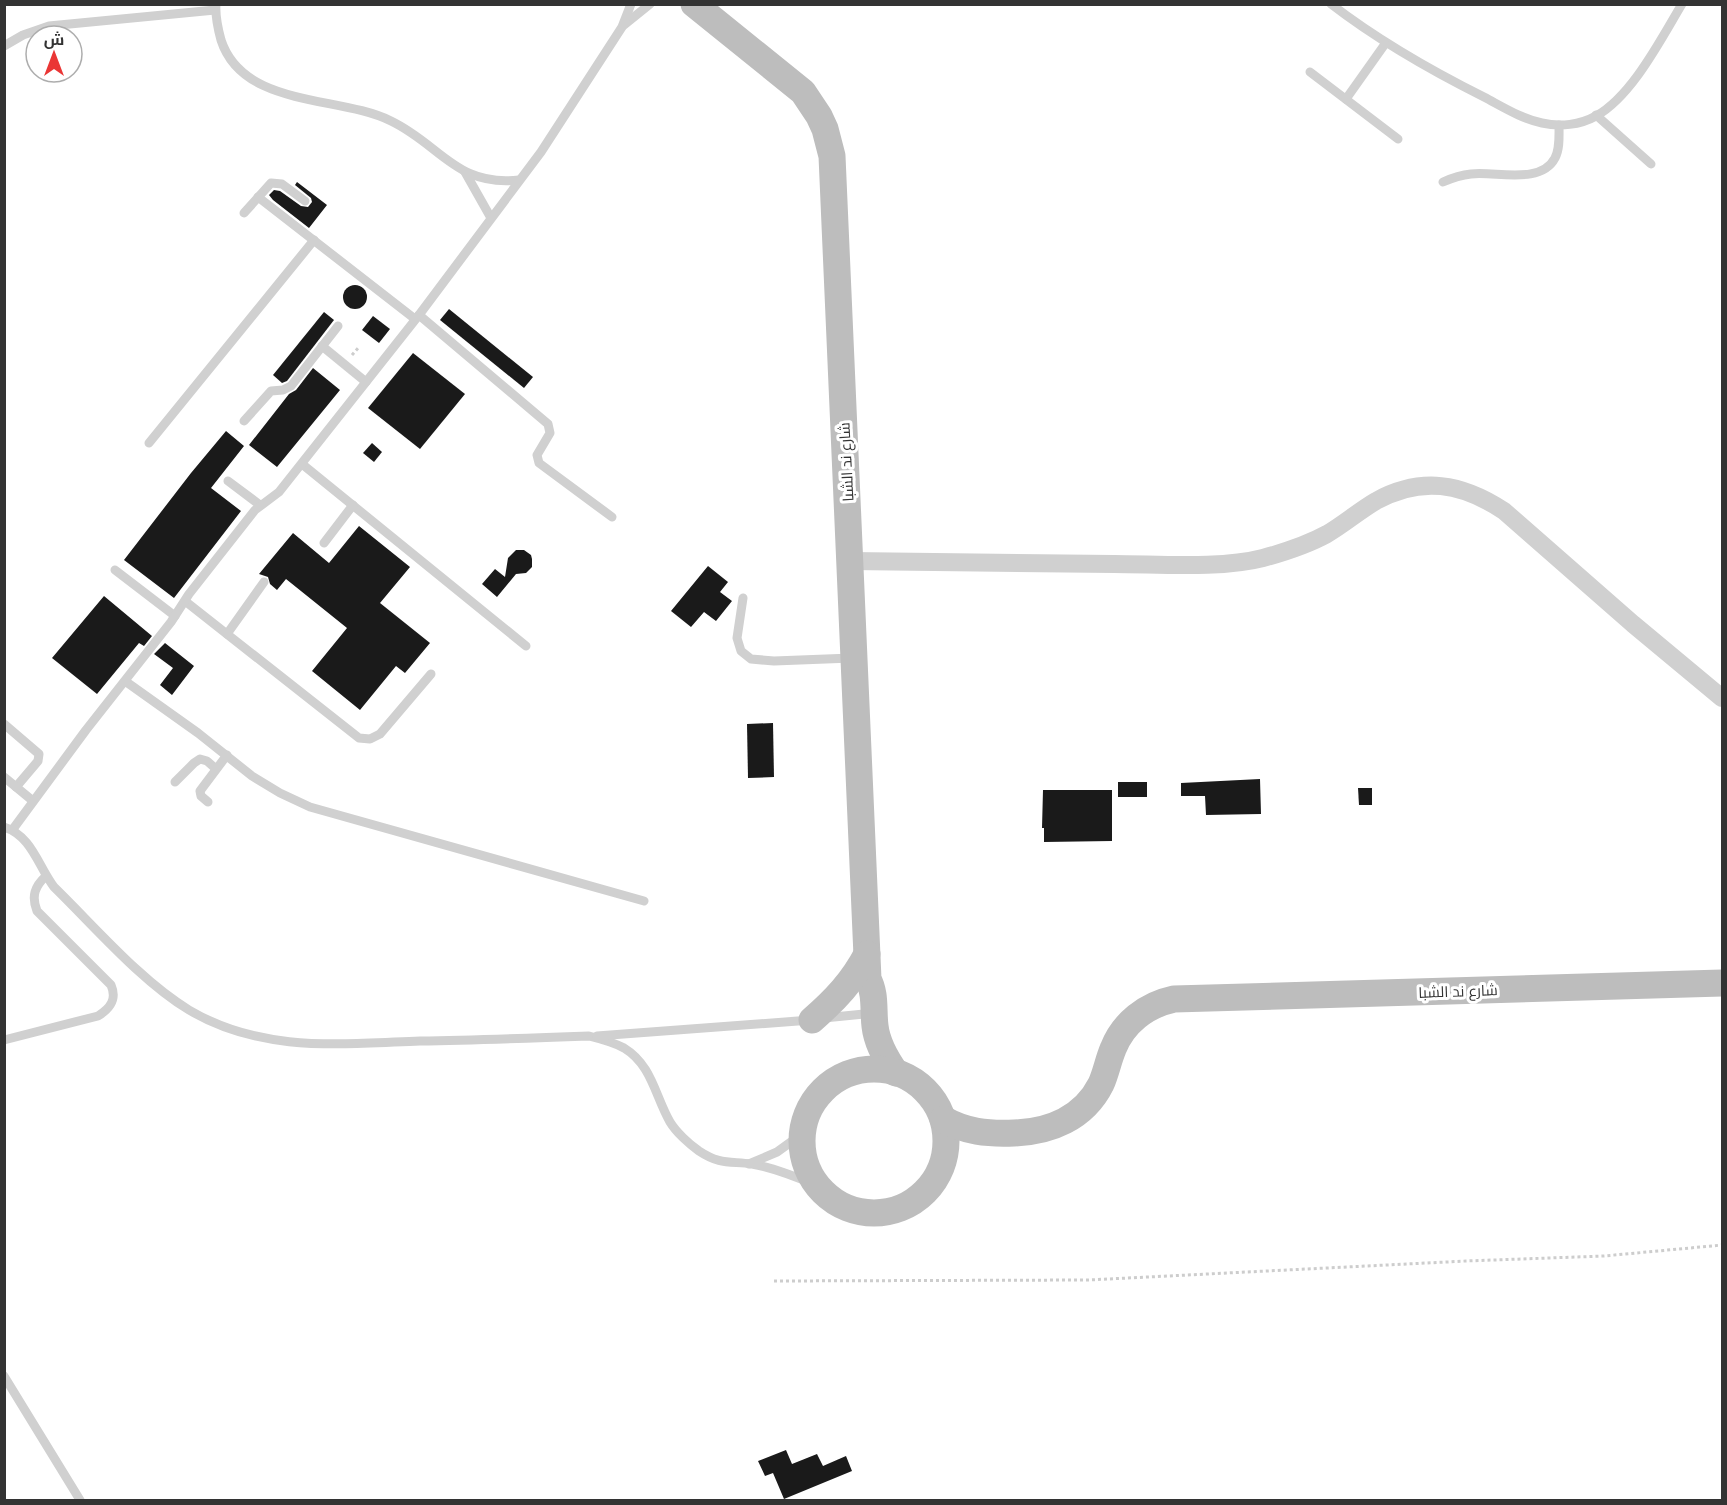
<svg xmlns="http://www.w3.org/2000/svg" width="1727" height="1505" font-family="Helvetica,Cairo,sans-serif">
<rect width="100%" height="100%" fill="#fff"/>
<g fill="#1a1a1a">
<path d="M297,182l30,23 -18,23 -36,-28 -4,-5 5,-5 6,1 21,15 7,1 4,-5 -1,-4 -16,-13z"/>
<circle cx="355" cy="297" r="12"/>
<path d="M449,309l84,68 -9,11 -84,-68z"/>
<path d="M324,312l10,8 -47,61 -5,2 -9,-8z"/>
<path d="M373,316l17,13 -11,14 -17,-13z"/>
<path d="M413,353l52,41 -45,55 -52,-41z"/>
<path d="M313,368l27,22 -63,77 -28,-22 40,-51 7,-4z"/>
<path d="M226,431l18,15 -33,42 30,23 -67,87 -50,-38 67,-87z"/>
<path d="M372,443l10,9 -8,10 -11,-9z"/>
<path d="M359,526l51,41 -30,36 50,40 -25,30 -9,-7 -36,44 -48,-39 35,-43 -61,-49 -9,11 -7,-6 -2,-7 -9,-3 34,-41 36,30z"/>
<path d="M516,550h8l7,5 1,4v8l-6,6 -10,1 -19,23 -15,-13 13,-15 10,8 3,-19z"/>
<path d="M708,566l20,16 -8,10 12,9 -16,20 -12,-9 -13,15 -20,-16z"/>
<path d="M104,596l48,40 -8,10 -5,-3 -42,51 -45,-36z"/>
<path d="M165,643l29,23 -22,29 -12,-10 13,-17 -19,-14z"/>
<path d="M773,723l1,54 -26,1 -1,-54z"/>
<path d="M1260,779l1,35 -55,1 -1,-19h-24v-13z"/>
<rect x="1118" y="782" width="29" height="15"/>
<path d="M1358,788h14v17h-13z"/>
<path d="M1043,790h69v51l-68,1v-14h-2z"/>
<path d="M786,1450l6,14 25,-10 6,12 23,-10 6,15 -68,28 -11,-26 -8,3 -7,-15z"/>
</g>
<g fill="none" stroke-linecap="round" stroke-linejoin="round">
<g stroke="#cdcdcd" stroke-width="3" stroke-dasharray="3 3" stroke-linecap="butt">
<path d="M352,355l7,-8"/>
<path d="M774,1281l314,-1 378,-19 138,-5 118,-11"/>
</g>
<g stroke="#d0d0d0" stroke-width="9">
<path d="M216,4c-1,13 2,25 5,36 22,68 118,55 170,81 50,24 65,66 128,59"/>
<path d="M1331,4c48,37 99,66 153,93 19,10 38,22 58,26 18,4 38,2 54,-7 36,-20 65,-77 86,-112"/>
<path d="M624,25l26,-21"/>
<path d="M4,46l19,-11 26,-9 166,-16"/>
<path d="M1310,72l88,67"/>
<path d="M1346,99l39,-55"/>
<path d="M1596,115l55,49"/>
<path d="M465,172l26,46"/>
<path d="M1443,182c9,-4 18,-7 28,-8 25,-3 70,11 84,-16 5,-9 4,-22 4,-33"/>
<path d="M258,197l157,122"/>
<path d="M244,213l27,-30 11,1 23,17"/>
<path d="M419,315l129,109 2,9 -13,22 2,8 73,54"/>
<path d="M322,346l44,36"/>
<path d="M244,421l27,-30 12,-1 8,-4 47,-60"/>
<path d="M149,443l165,-203"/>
<path d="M302,464l224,182"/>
<path d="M228,481l32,24"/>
<path d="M324,543l29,-38"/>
<path d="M115,570l60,46"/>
<path d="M743,598l-6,40 4,13 10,8 23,2 78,-3"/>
<path d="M185,601l174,137 11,1 10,-5 51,-60"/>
<path d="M227,634l37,-52"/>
<path d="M125,681l73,52 54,43 28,17 30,14 334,94"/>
<path d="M4,724l35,30 -1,7 -22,26"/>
<path d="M4,777l29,24"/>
<path d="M175,782l19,-19 6,-4 7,2 9,8"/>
<path d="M208,802l-7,-6 -1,-5 27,-36"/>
<path d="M4,827c28,9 34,39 50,60 41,40 87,94 135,123 73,43 150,34 231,31 56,-1 113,-3 169,-5 12,3 24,6 35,12 28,17 31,48 46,74 6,10 19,22 29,29 21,14 31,10 53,13 23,4 45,13 66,22"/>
<path d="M13,829l73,-99 85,-108 18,-28 66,-84 24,-18 140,-177 122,-163 81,-125 9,-23"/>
<path d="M824,1018l40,-4"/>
<path d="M597,1036l214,-16"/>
<path d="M4,1040l94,-24c13,-8 19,-17 13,-31l-74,-74c-6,-15 -2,-25 9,-35"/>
<path d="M749,1164l28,-12 25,-18"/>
<path d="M4,1376l76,124"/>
</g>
<path stroke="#d0d0d0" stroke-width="18" d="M850,561c88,1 176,2 264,3 44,0 107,5 149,-6 22,-6 44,-13 64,-24 17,-10 32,-23 49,-33 45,-25 86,-18 128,10l129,113 89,74"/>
<g stroke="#bdbdbd" stroke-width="27">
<path d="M694,4l109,88 16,24 6,13 7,27 36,823c8,15 5,31 7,47 2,18 11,33 21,47"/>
<path d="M812,1020c23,-20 41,-39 55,-66"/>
<circle cx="874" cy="1141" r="72"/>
<path d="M943,1119c23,13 44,15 71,14 36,-1 70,-15 87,-49 5,-11 7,-23 12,-35 10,-26 33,-44 61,-50l548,-16"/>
</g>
</g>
<g text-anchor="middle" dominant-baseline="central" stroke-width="6" stroke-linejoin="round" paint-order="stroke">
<g font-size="15" fill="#333" stroke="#fff">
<text transform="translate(846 462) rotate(-93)">شارع ند الشبا</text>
<text transform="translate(1458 991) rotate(-2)">شارع ند الشبا</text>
</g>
</g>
<rect width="1727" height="1505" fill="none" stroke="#333333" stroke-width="12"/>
<g transform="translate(54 54)"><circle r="28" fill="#ffffff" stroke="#adadad" stroke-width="1.5"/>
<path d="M0-4.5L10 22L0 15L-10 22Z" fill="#ea3635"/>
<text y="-9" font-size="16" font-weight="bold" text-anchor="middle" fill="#333333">ش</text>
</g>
</svg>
